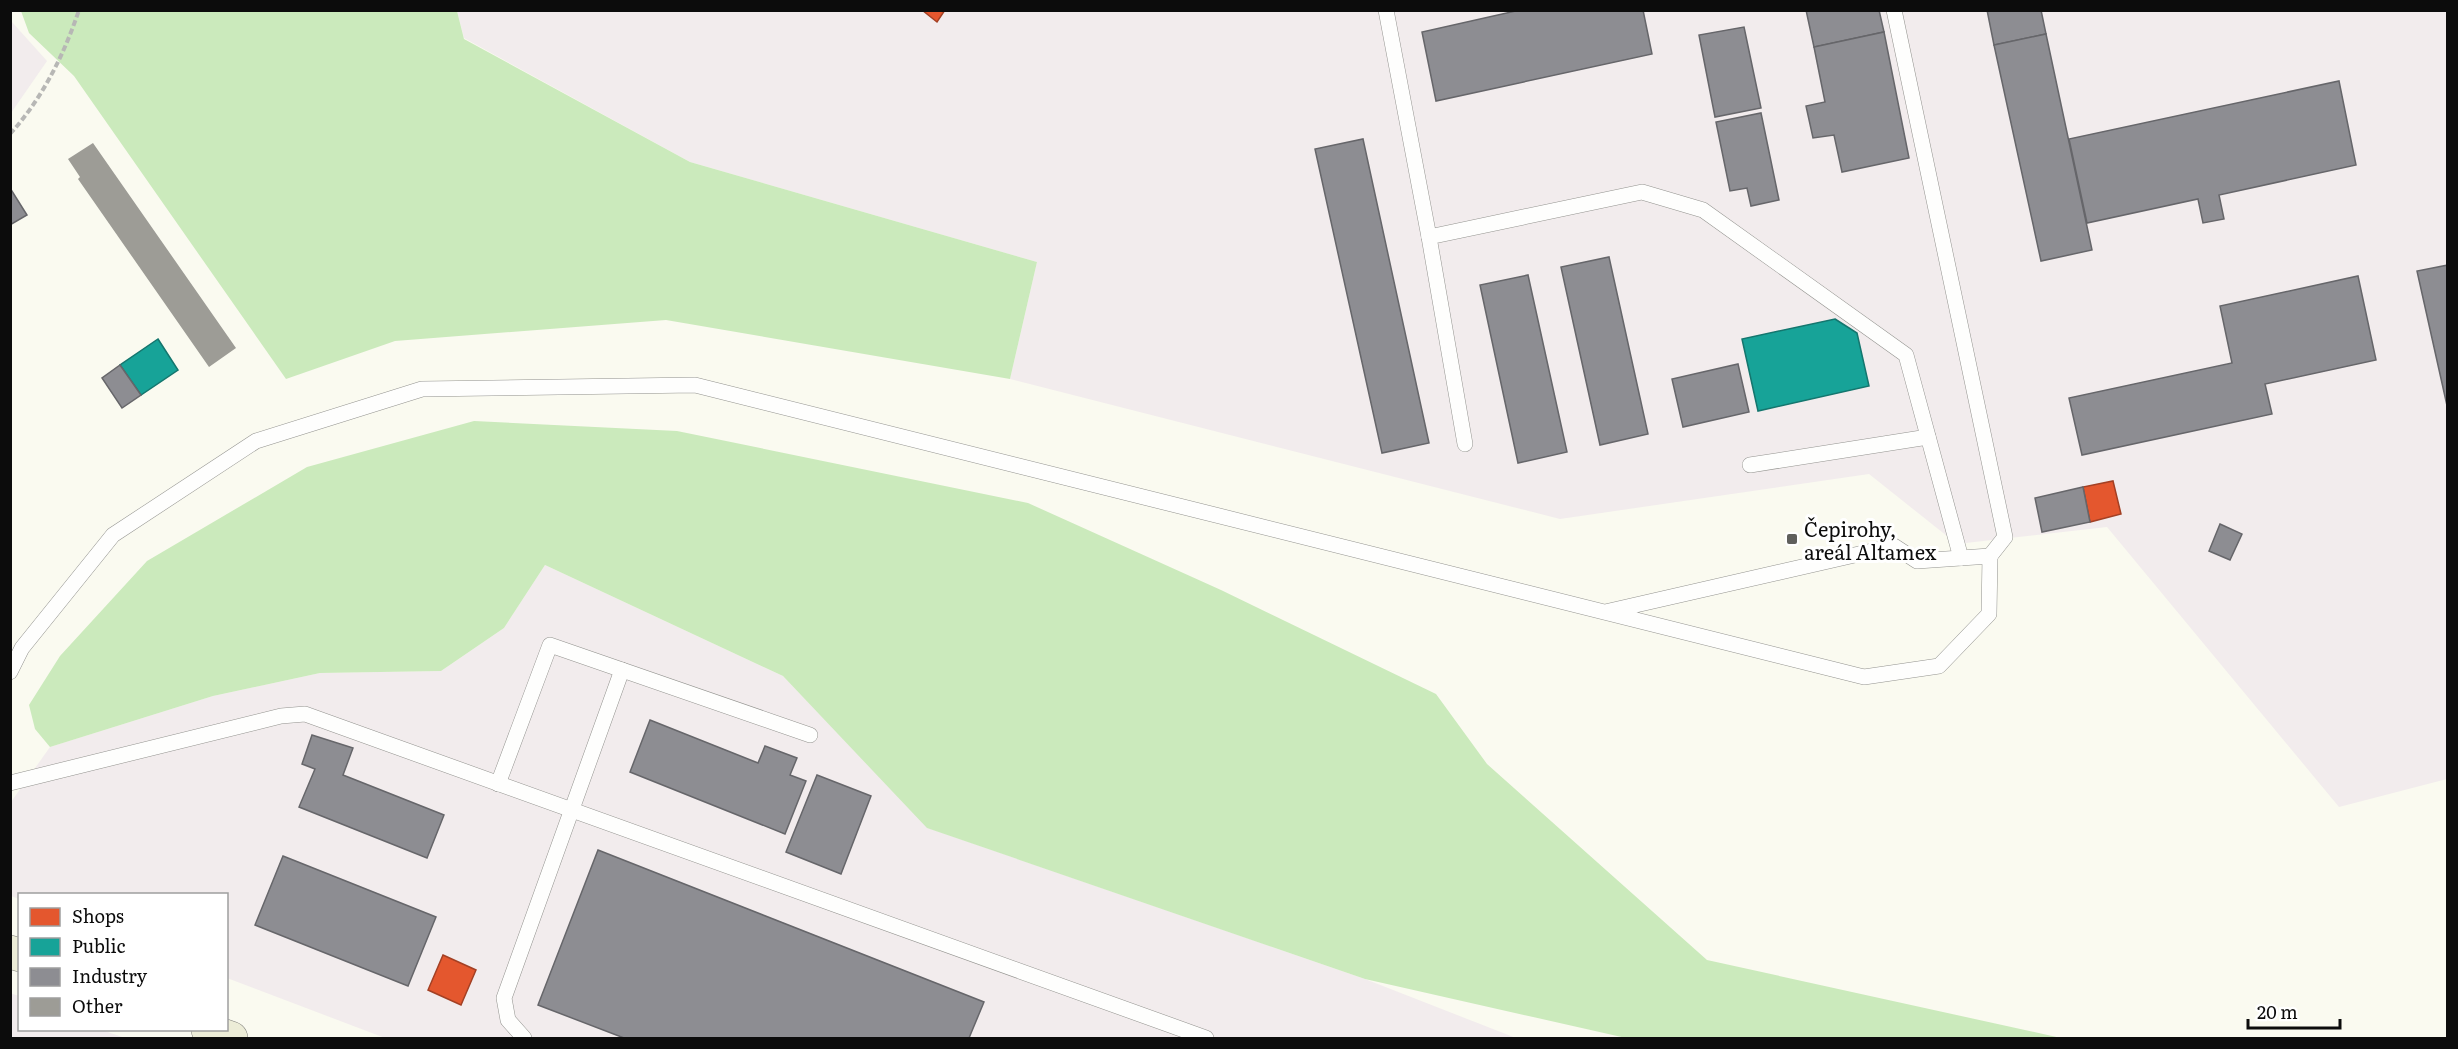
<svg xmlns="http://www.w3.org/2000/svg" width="2458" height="1049" font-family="Literata,serif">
<rect width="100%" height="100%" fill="#fafaf0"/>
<g fill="#f2eced">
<path d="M457,11h1990v768l-108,28 -232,-280 -150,17 -88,-70 -309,45 -550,-140 27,-117 -347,-100 -226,-124z"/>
<path d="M11,21l36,40 -36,52z"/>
<path d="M545,565l238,111 145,152 437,151 151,59h-1131l-158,-60 -1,-84h-206l-1,5 -8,-3v-94l39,-55 163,-51 107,-23 121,-2 63,-43z"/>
<path d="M10,993l9,3 1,34h82l23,8h-114z"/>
</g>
<g fill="#cbeabc">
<path d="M21,11h436l7,28 226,123 347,100 -27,117 -344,-59 -271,21 -109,38 -212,-303 -45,-43z"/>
<path d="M474,421l203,10 351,72 193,87 215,104 51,70 220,196 354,78h-435l-261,-59 -438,-151 -144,-152 -238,-111 -41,63 -63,43 -121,2 -107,23 -163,51 -15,-18 -6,-24 31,-49 87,-95 160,-94z"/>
</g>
<g fill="#e4572e" stroke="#a34024" stroke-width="1.5">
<path d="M922,10h23l-8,12z"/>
<path d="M2113,481l8,33 -31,8 -7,-35z"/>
<path d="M443,955l33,15 -15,35 -33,-15z"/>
</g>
<g fill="#17a398" stroke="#14766e" stroke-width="1.5">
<path d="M1835,319l22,14 12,53 -111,25 -16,-72z"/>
<path d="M158,339l20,31 -37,25 -21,-30z"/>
</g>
<g fill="#8d8d92" stroke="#66666a" stroke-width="1.5">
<path d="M1520,10h123l9,44 -216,47 -14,-69z"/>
<path d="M1806,10h73l5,22 -70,15z"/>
<path d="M1987,10h54l5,24 -52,11z"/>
<path d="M1744,27l17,81 -46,9 -16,-82z"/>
<path d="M1884,32l25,126 -67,14 -8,-37 -21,3 -7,-32 19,-4 -11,-55z"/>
<path d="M2046,34l46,216 -51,11 -47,-216z"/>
<path d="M2339,81l17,84 -137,30 5,24 -21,4 -5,-24 -111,24 -18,-84z"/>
<path d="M1761,113l18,87 -28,6 -4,-18 -17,3 -14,-69z"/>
<path d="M1363,139l66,304 -47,10 -67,-304z"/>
<path d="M10,188l17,27 -17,10z"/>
<path d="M1609,257l39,177 -48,11 -39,-178z"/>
<path d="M2448,265v145l-31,-139z"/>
<path d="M1528,275l39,177 -49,11 -38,-178z"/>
<path d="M2358,276l18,84 -111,24 7,30 -190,41 -13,-57 163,-35 -12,-57z"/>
<path d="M1738,364l11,48 -66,15 -11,-48z"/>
<path d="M120,365l21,30 -19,13 -20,-30z"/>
<path d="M2083,487l7,35 -48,10 -7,-34z"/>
<path d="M2220,524l22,10 -12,26 -21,-9z"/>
<path d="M650,720l108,43 7,-17 32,12 -7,17 16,6 -21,53 -155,-62z"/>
<path d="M312,735l41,13 -10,27 101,40 -17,43 -128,-51 16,-38 -13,-5z"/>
<path d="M817,775l54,21 -30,78 -55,-22z"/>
<path d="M598,850l386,152 -15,36h-345l-86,-33z"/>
<path d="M283,856l153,61 -28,69 -153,-61z"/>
</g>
<path fill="#9d9c96" d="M93,143l143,205 -27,19 -131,-188 2,-2 -12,-18z"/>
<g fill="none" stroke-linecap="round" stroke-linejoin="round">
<defs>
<g id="lane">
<path d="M1386,10l43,227"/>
<path d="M1894,10l111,527 -15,19"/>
<path d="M1465,444l-36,-207 213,-45 61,18 203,145 55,203"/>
<path d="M1750,465l178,-28"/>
<path d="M10,672l12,-24 91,-113 143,-94 166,-52 273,-4 1169,292 75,-11 50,-52 1,-58 -73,5 -23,-15 -289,66"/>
<path d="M10,783l271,-67 24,-2 901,324"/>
<path d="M498,784l52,-139 260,90"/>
<path d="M524,1038l-16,-18 -4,-22 118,-328"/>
</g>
<g id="primary">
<path d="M10,952l10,3"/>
<path d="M208,1030l23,8"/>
</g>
</defs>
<use href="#lane" stroke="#93938f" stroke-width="16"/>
<use href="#primary" stroke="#80807c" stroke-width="34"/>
<path stroke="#b7b7b5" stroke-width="4" stroke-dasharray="6 3" stroke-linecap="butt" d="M10,134c32,-35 54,-79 69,-124"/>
<use href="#lane" stroke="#fefefd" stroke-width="15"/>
<use href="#primary" stroke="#ececd7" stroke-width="33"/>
</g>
<rect fill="#5f5f5c" stroke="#fff" stroke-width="2" x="1786" y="533" width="12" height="12" rx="3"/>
<g text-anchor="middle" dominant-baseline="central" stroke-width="6" stroke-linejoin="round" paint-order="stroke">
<g font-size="20" fill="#0c0c0c" stroke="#fff" text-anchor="start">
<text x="1804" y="528">Čepirohy,<tspan x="1804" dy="23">areál Altamex</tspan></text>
</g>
</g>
<rect width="2458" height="1049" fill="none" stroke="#0c0c0c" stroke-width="24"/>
<rect x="18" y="893" width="210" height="138" fill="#ffffff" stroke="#9e9e9e" stroke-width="1.5"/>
<rect x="30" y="908" width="30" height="18" fill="#e4572e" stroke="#9e9e9e" stroke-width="1.5"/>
<text x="72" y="923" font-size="18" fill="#0c0c0c">Shops</text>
<rect x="30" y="938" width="30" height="18" fill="#17a398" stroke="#9e9e9e" stroke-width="1.5"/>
<text x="72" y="953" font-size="18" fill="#0c0c0c">Public</text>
<rect x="30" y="968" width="30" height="18" fill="#8d8d92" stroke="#9e9e9e" stroke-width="1.5"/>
<text x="72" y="983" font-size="18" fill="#0c0c0c">Industry</text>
<rect x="30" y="998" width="30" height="18" fill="#9d9c96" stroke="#9e9e9e" stroke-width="1.5"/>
<text x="72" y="1013" font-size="18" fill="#0c0c0c">Other</text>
<path d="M2248 1019v9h92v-9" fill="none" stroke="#0c0c0c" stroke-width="3"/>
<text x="2257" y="1019" font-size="18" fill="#0c0c0c" stroke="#ffffff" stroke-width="4.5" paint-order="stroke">20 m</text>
</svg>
